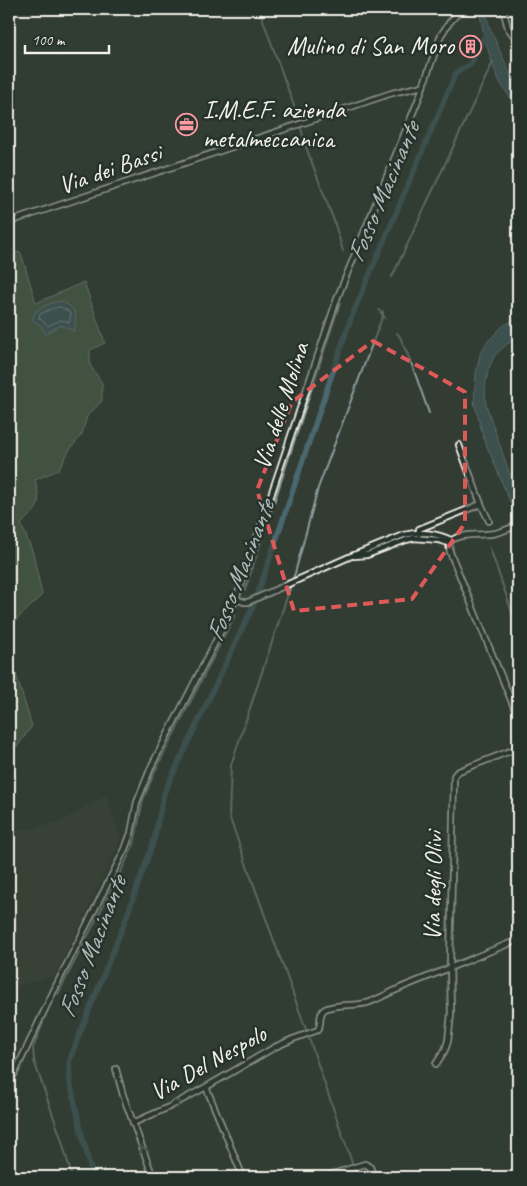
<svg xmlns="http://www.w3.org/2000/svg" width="527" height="1186" font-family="Caveat,sans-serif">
<rect width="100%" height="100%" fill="#323c33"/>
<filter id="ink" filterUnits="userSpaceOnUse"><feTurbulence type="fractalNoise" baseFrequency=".02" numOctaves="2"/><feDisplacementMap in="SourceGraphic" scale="10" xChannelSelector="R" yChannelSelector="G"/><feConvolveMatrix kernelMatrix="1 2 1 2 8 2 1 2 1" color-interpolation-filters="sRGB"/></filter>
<g filter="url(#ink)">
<path fill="#41473b" d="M106,795l15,44 -65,136 -45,13 -2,-6v-153l16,1 36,-9z"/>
<g fill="#556d53" stroke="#a4af9e">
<path d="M11,251l10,2 15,50 48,-21 21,61 -15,7v15l12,18v18l-15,15 -5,18 -13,17 -11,19 -23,10c6,26 6,25 -14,44l12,29 9,42 -33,32v-371z"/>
<path d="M9,652l23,74 -15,21 -8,-22z"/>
</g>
<g fill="#49686f" stroke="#8d9f9f">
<path d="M479,9h6l4,17 19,43 10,16v24c-6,-9 -14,-19 -19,-29 -10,-22 -16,-47 -20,-71z"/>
<path d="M61,301c16,8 16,13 13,30l-13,-6 -11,6 -4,4 -4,-8 -10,-8 4,-8 13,-7z"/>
<path d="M518,317v20l-12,8 -12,11 -6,15 -3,17 1,17 21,61 11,29v26l-34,-82 -10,-37 2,-28 4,-20 7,-12 16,-16z"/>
</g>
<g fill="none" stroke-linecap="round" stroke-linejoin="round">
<path stroke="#b0bab8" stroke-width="1" d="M60,307l8,4 3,4 -2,7 -8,-2 -13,6 -9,-8 1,-4 11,-5z"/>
<g stroke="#8d9f9f" stroke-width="2">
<path d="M259,9l39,108 8,30 28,74 9,30"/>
<path d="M392,277l101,-215"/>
<path d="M379,310l6,8"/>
<path d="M397,333l3,4 12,28 17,48"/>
<path d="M490,548l28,82"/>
<path d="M245,590l95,-287"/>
<path d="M58,994l65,-127 11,-23 9,-44 12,-29 80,-156"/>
<path d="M43,1023l-10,25 1,13 27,77 11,39"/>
<path d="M357,1177l-53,-153 -75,-208 2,-51 64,-192 23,-85 65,-173v-4"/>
</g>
<g stroke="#49686f" stroke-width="5.5">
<path d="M82,1135l-12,-53 -1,-20 9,-24 46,-114 30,-84 10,-47 91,-191 96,-284 104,-243 4,-5 11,-5 16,-32"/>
<path d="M83,1139l10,38"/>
</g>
<defs>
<g id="minor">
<path d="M503,9l5,19 10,14"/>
<path d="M9,222l383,-129 31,-7"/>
<path d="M459,445l22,59"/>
<path d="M419,534v-5l62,-25 8,17"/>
<path d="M450,542c9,-10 33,-6 46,-9 7,-2 15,-5 22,-8"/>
<path d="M449,543l1,9 68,165"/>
<path d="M354,556l13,-1 39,-15 8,-2 25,2 10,3"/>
<path d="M236,599l8,3h4l101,-45 55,-22c15,-4 33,-2 47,5"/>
<path d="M436,1064l9,-14 3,-9 3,-27 -1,-51 4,-187 2,-3 3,-2 59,-23"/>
<path d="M116,1069l7,26 30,82"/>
<path d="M9,1085l48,-101 68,-135 6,-16 6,-31 15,-37 72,-140 12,-26 102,-303 81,-198 22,-63 8,-12 8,-9 3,-5"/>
<path d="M206,1087l37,90"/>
<path d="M133,1123l36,-16 37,-20 69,-40 18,-8 25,-9c4,-7 0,-17 7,-21 12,-6 32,-2 45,-7 12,-5 23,-11 35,-16 38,-15 75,-31 113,-46"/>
<path d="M323,1177l42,-13 5,3 4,10"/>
<path d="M510,1177l8,-3"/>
</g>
</defs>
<use href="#minor" stroke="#f4f1e8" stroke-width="8"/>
<use href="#minor" stroke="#26332d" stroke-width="4.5"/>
</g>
<defs><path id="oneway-chevron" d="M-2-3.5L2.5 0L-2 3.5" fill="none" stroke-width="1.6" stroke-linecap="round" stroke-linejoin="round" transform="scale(1.25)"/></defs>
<g stroke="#6e766e">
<use href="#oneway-chevron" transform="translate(177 1103) rotate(-28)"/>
<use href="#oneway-chevron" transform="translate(143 1150) rotate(-111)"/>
</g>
</g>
<path d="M0 0H527V1186H0ZM373,341l92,51v131l-53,76 -118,12 -37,-121 35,-88z" fill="#323c33" fill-opacity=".55" fill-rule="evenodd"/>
<path fill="none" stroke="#de5a58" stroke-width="4" stroke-dasharray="10 6" stroke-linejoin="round" d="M373,341l92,51v131l-53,76 -118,12 -37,-121 35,-88z"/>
<defs>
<symbol id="building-ring" viewBox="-11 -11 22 22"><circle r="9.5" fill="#26332d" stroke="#ff9aa2" stroke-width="1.5"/><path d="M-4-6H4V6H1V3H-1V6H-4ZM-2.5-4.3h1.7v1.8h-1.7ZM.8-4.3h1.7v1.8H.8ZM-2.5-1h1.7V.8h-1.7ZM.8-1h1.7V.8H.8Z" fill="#ff9aa2"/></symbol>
<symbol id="office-ring" viewBox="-11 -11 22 22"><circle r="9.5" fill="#26332d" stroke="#ff9aa2" stroke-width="1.5"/><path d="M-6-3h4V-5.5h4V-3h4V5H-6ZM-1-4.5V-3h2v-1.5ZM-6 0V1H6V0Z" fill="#ff9aa2"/></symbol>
</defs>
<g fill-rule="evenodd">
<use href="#building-ring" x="458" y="34" width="25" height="25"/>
<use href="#office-ring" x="174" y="112" width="25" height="25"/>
</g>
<g text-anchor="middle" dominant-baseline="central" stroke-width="5" stroke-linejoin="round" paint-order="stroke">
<g font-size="25" fill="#f4f1e8" stroke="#26332d" text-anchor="end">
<text x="454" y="46">Mulino di San Moro</text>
<text x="203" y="110" text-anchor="start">I.M.E.F. azienda<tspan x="203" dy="29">metalmeccanica</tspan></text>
</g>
<g font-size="25" fill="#f4f1e8" stroke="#26332d">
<text transform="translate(110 169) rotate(-19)">Via dei Bassi</text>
<text transform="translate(281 406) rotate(-72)">Via delle Molina</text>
<text transform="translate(433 886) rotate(-89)">Via degli Olivi</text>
<text transform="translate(208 1063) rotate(-29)">Via Del Nespolo</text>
</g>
<g font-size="26" font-style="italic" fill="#b0bab8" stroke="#26332d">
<text transform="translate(383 192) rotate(-67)">Fosso Macinante</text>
<text transform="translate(240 571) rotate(-69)">Fosso Macinante</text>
<text transform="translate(92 947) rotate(-69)">Fosso Macinante</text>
</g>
</g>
<rect width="527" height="1186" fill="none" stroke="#26332d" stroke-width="30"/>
<rect x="15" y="15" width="497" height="1156" fill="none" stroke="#f4f1e8" stroke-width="2" filter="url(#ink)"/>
<path d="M25 45v8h84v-8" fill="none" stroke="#f4f1e8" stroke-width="2.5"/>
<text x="32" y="45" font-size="15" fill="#f4f1e8" stroke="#26332d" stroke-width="4" paint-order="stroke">100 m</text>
</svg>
